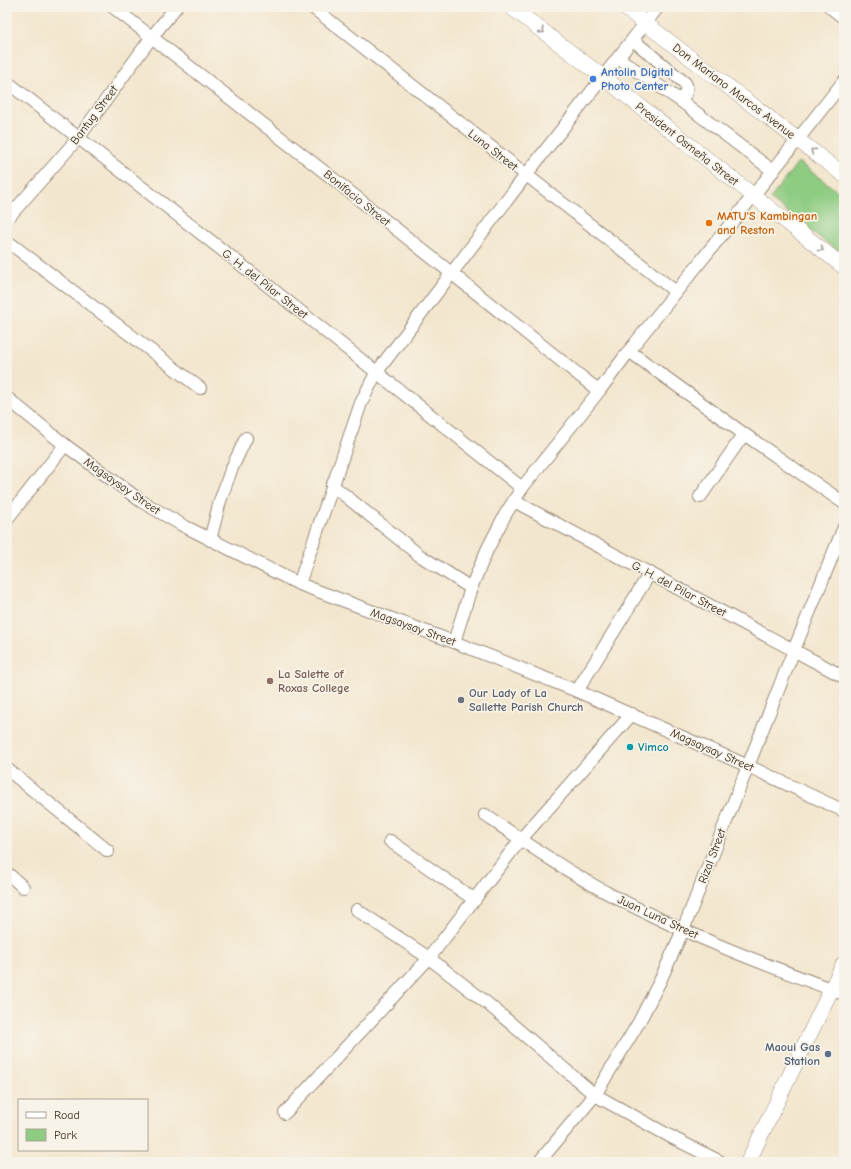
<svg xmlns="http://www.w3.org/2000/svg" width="851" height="1169" font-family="'Comic Neue',sans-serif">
<rect width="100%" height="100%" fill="#f7f3e8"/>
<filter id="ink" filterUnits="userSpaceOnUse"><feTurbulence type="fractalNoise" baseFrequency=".025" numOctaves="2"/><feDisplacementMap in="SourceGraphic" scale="8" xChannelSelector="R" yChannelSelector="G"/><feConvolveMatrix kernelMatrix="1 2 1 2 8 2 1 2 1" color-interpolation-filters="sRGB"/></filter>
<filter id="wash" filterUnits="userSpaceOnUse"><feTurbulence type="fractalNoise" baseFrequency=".012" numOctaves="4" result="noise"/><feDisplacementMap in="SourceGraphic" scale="16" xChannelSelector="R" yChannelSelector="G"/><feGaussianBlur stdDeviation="0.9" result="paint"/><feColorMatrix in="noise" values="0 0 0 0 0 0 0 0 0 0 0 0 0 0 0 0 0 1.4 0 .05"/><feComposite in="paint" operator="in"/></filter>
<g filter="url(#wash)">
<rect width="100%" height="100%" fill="#f3e6ce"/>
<path fill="#8ecc82" stroke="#647b50" d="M798,162l46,34v60l-74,-57z"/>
</g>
<g filter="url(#ink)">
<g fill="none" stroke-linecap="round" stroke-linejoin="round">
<defs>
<g id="minor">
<path d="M113,7l223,174 263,210"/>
<path d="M312,7l364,285"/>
<path d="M830,7l14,11"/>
<path d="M633,40l52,43c4,6 0,12 -4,18"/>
<path d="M618,58l63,43 92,70"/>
<path d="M7,82l260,203 255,203"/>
<path d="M7,219l72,-82 72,-99 25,-31"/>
<path d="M7,241l193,147"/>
<path d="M629,351l115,83 100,69"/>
<path d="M7,398l58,47 76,56 41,24 117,59 155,58 123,49 171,75 96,45"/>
<path d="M332,485l87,70 52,33"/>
<path d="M700,497l44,-63"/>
<path d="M514,501l330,176"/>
<path d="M7,519l58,-74"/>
<path d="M210,540l10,-39 11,-31 15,-32"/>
<path d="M299,584l62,-181 15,-30 150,-198 132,-168"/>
<path d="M454,642l17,-54 16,-38 18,-35 17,-27 77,-97 30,-40 47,-59 77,-96 91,-115"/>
<path d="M577,691l73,-118"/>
<path d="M7,769l101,82"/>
<path d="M485,815c41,28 84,58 128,81 74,39 153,69 231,98"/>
<path d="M390,841l85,59"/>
<path d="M7,873l16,14"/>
<path d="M357,910l72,48 59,46 107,91 80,44 46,23"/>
<path d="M285,1113l144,-155 92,-119 111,-125"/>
<path d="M539,1162l56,-67 44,-73 21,-41 23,-51 111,-280 50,-123"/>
</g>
<g id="major">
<path d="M511,7l92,70 241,190"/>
<path d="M624,7l220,168"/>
<path d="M748,1162l96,-199"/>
</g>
</defs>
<use href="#minor" stroke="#978876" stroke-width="14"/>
<use href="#major" stroke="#978876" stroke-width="16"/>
<use href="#minor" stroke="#fff" stroke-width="12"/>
<use href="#major" stroke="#fff" stroke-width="15"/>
</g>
<defs><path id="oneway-chevron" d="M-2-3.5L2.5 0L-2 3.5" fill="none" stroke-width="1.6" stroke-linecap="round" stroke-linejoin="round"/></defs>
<g stroke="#a79f9a">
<use href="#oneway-chevron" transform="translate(542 31) rotate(37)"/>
<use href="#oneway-chevron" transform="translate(813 151) rotate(-143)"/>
<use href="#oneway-chevron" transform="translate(821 249) rotate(38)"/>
</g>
</g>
<circle fill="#3f7fe0" stroke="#f7f3e8" stroke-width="1.5" cx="593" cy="79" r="4"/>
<circle fill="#e8710a" stroke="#f7f3e8" stroke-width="1.5" cx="709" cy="223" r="4"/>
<circle fill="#8d6e63" stroke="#f7f3e8" stroke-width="1.5" cx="270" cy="681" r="4"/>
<circle fill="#6b7280" stroke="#f7f3e8" stroke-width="1.5" cx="461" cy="700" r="4"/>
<circle fill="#0f9aa8" stroke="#f7f3e8" stroke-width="1.5" cx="630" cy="747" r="4"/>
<circle fill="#5c6f8a" stroke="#f7f3e8" stroke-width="1.5" cx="828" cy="1054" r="4"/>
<g text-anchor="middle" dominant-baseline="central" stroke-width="3.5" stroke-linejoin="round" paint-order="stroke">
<g font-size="12" font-weight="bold" fill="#366cbe" stroke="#f7f3e8" text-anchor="start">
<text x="601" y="72">Antolin Digital<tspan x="601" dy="14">Photo Center</tspan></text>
</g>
<g font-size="12" fill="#3b2a1e" stroke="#f7f3e8">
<text transform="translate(734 91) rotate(37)">Don Mariano Marcos Avenue</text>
<text transform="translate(94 115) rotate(-53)">Bantug Street</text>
<text transform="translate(687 144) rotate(38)">President Osmeña Street</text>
<text transform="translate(493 150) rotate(38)">Luna Street</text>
<text transform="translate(357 198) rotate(39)">Bonifacio Street</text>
<text transform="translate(265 284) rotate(38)">G. H. del Pilar Street</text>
<text transform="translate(122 486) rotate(35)">Magsaysay Street</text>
<text transform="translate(679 589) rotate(28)">G. H. del Pilar Street</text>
<text transform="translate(413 627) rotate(20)">Magsaysay Street</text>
<text transform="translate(712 750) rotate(24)">Magsaysay Street</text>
<text transform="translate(712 856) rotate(-69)">Rizal Street</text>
<text transform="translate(658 917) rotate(25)">Juan Luna Street</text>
</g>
<g font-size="12" font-weight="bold" fill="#c56008" stroke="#f7f3e8" text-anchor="start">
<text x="717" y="216">MATU'S Kambingan<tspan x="717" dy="14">and Reston</tspan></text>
</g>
<g font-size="12" font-weight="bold" fill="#785e54" stroke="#f7f3e8" text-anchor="start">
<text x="278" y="674">La Salette of<tspan x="278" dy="14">Roxas College</tspan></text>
</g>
<g font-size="12" font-weight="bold" fill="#5b616d" stroke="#f7f3e8" text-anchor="start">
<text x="469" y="693">Our Lady of La<tspan x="469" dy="14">Sallette Parish Church</tspan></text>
</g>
<g font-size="12" font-weight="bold" fill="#0d838f" stroke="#f7f3e8" text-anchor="start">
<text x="638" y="747">Vimco</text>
</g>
<g font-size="12" font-weight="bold" fill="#4e5e75" stroke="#f7f3e8" text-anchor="end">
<text x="820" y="1047">Maoui Gas<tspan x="820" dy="14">Station</tspan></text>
</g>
</g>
<rect width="851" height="1169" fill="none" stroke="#f7f3e8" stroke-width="24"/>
<rect x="18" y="1099" width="130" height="52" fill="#f7f3e8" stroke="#aca397"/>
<rect x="26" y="1112" width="20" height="6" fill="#ffffff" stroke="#aca397"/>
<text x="54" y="1119" font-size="12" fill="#3b2a1e">Road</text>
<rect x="26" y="1129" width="20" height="12" fill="#8ecc82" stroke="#aca397"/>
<text x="54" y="1139" font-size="12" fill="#3b2a1e">Park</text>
</svg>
